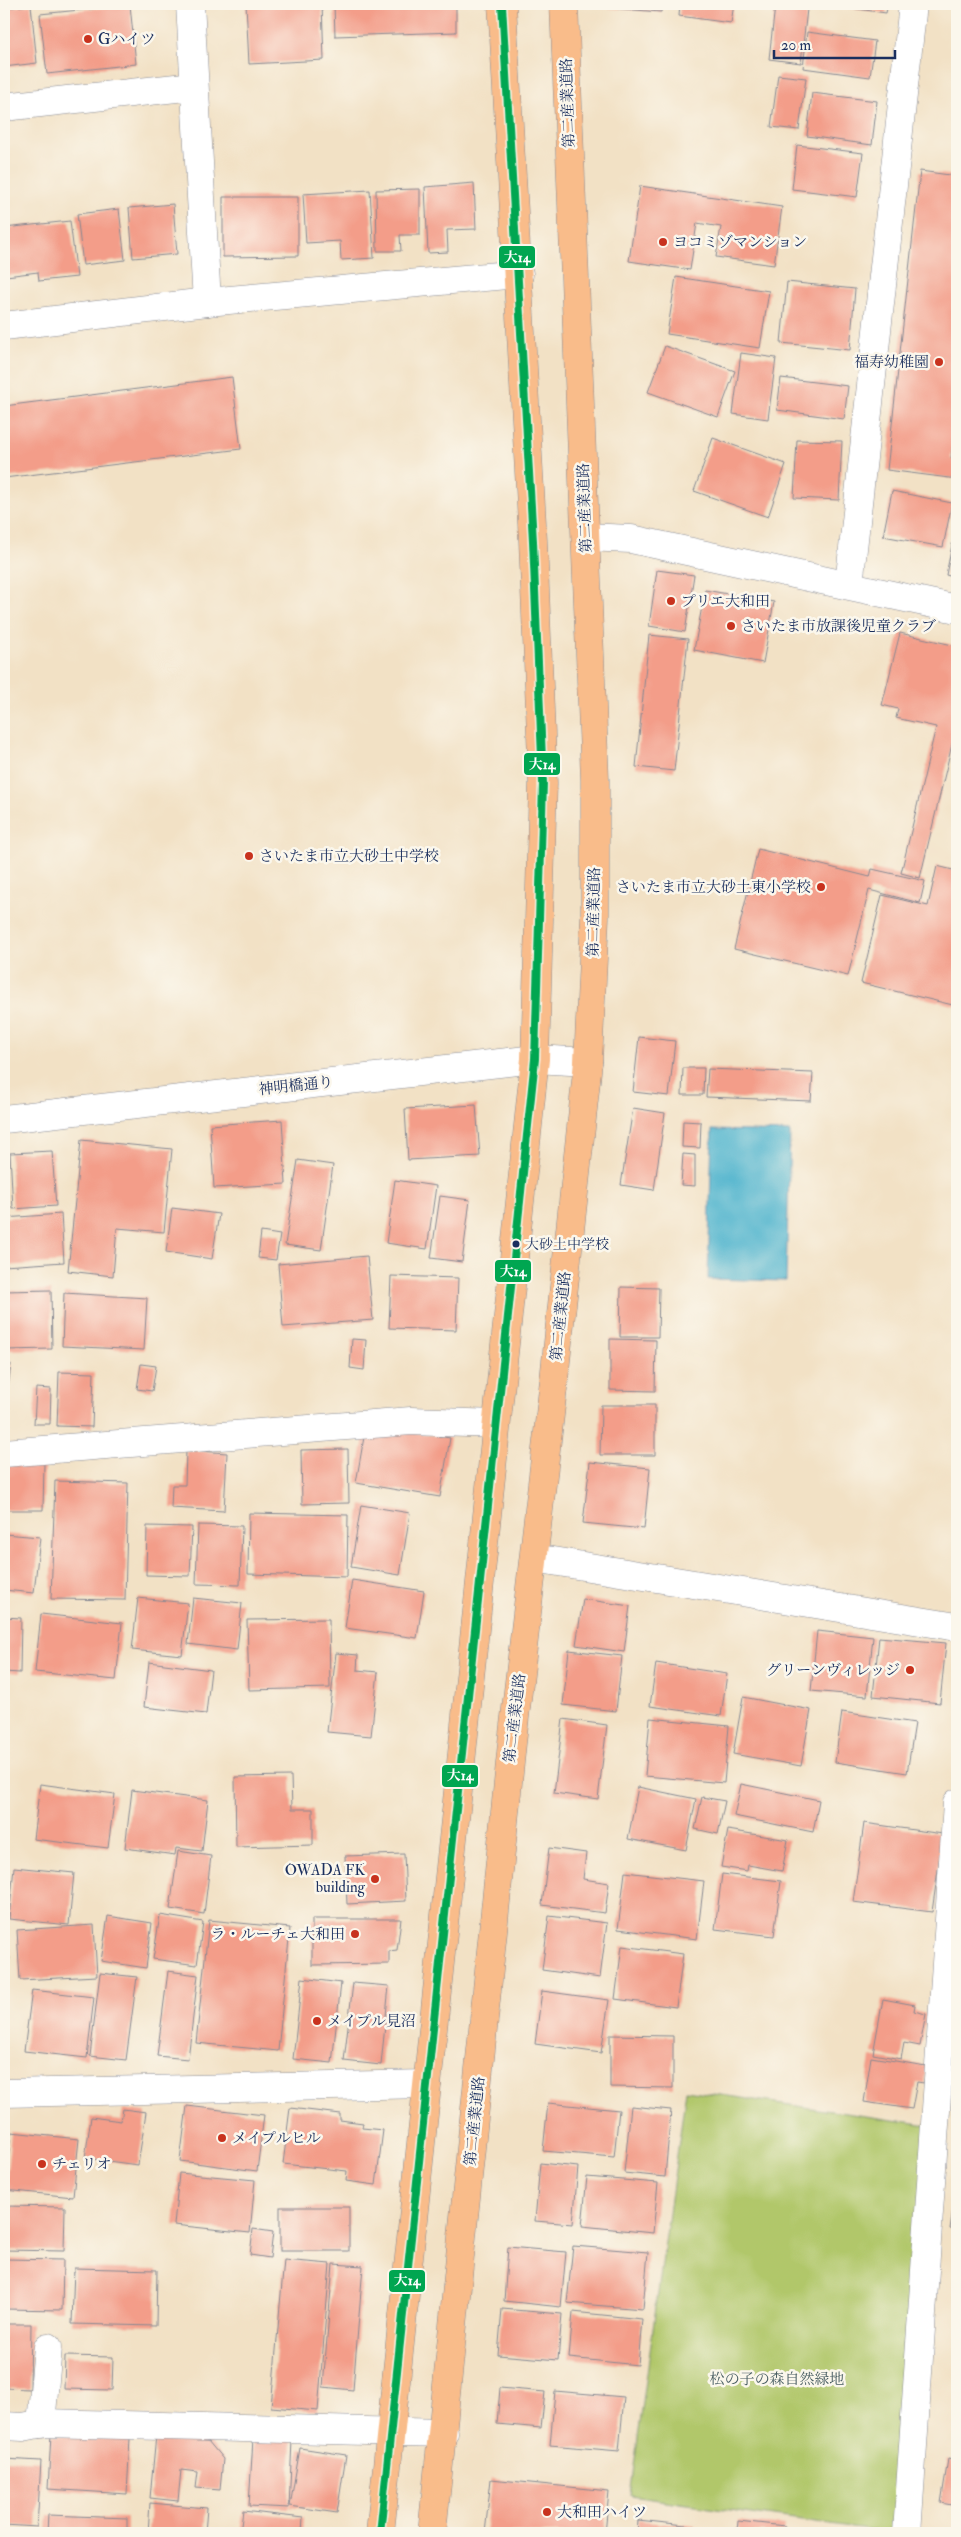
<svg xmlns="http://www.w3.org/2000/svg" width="961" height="2537" font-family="'IM FELL Double Pica','Noto Serif JP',serif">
<rect width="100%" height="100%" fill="#fbf7ec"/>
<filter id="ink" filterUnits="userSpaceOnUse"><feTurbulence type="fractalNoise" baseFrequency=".02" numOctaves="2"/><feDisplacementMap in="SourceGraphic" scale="10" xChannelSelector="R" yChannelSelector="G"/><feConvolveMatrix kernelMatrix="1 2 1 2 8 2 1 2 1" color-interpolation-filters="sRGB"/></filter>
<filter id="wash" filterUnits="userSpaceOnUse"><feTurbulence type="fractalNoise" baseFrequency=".0096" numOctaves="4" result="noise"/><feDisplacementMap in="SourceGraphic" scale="20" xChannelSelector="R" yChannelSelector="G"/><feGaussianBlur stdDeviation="1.12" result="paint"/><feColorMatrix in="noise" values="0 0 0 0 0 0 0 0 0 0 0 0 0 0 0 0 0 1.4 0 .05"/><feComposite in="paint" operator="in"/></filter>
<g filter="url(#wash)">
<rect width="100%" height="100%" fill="#f2e1c5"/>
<path fill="#b1c76b" stroke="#667b64" d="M686,2090l242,35 -33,408 -265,-37z"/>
<path fill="#4eb3cd" stroke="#347196" d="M712,1130l78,2 -4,149 -78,-2z"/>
<g id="blocks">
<g fill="#f39d89">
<path d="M246,4h76l2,56 -75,4z"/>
<path d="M334,4h122v28l-121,4z"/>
<path d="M610,4h52l-1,8 -52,-4z"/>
<path d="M680,4h54l-3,19 -52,-7z"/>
<path d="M822,4h66l-2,9z"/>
<path d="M31,5l6,58 -33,4v-59z"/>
<path d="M130,5l6,59 -89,10 -7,-60z"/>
<path d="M775,6l32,3 -6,54 -32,-4z"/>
<path d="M807,32l68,9 -5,36 -67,-9z"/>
<path d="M778,75l28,3 -7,52 -28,-3z"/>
<path d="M812,93l65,8 -5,44 -65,-9z"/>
<path d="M797,145l66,8 -6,44 -65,-8z"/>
<path d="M920,171l37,5v230l-6,53 6,1v19l-70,-9z"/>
<path d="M474,183l2,46 -29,1 1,22 -20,1 -3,-66z"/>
<path d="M640,186l142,21 -8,58 -58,-8 5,-30 -24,-4 -7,47 -61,-9z"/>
<path d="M420,189v46h-20l1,16h-24l-1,-61z"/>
<path d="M370,190l4,68 -33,2 -1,-19 -34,2 -3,-49z"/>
<path d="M223,197h75v59l-75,1z"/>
<path d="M173,204l4,50 -44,4 -4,-50z"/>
<path d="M119,209l6,51 -42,5 -6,-51z"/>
<path d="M70,221l7,56 -38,4 -1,-9 -32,4 -2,-48z"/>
<path d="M676,277l93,14 -9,57 -93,-14z"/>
<path d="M787,282l68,7 -5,61 -69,-7z"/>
<path d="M665,346l70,25 -17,46 -70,-25z"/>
<path d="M741,353l35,5 -8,61 -35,-5z"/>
<path d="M232,377l9,72 -237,29v-72z"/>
<path d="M781,378l67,8 -4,33 -67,-9z"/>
<path d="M713,438l73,26 -18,53 -74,-26z"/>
<path d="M797,440l45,1 -3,59 -45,-2z"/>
<path d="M892,491l60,12 -9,44 -60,-11z"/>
<path d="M956,525h1v53l-11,-3z"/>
<path d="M657,570l37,5 -9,57 -36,-6z"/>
<path d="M705,590l69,12 -11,61 -69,-13z"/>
<path d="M900,633l57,13v87l-2,-1 -35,146 -19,-5 35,-146 -40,-9 2,-9 -16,-4z"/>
<path d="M649,635l39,4 -14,132 -38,-4z"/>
<path d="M758,849l112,28 2,-8 53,12 -5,22 -51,-13 -21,86 -114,-27z"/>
<path d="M937,866l20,5v135l-96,-23 21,-88 46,11z"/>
<path d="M639,1037l36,4 -6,55 -36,-4z"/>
<path d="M683,1068h21l-1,27h-21z"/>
<path d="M708,1069l105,4 -2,28 -105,-4z"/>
<path d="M476,1105l4,51 -72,4 -3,-51z"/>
<path d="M633,1108l32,5 -11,77 -33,-5z"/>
<path d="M282,1120l4,64 -72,4 -4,-63z"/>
<path d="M683,1121l18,1 -1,26 -18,-1z"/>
<path d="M81,1140l91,9 -8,83 -47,-4 -4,48 -45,-5z"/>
<path d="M52,1151l4,55 -43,3 -3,-56z"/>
<path d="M683,1154l12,1v31l-14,-1z"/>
<path d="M298,1160l35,5 -12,85 -36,-5z"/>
<path d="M395,1180l41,6 -9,63 -41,-6z"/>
<path d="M440,1196l30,4 -8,62 -31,-4z"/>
<path d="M172,1208l47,6 -7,45 -46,-7z"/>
<path d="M61,1214l3,48 -60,4v-48z"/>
<path d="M261,1232l19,3 -4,25 -18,-2z"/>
<path d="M367,1256l6,64 -90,7 -5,-63z"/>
<path d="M391,1276l67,2 -2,52 -67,-2z"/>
<path d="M621,1287l38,1 -1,49h-38z"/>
<path d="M51,1290l1,59 -48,1v-59z"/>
<path d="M64,1293l83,5 -3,52 -82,-4z"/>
<path d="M352,1339l14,1 -2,30 -14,-2z"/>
<path d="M610,1339l46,1 -1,51 -45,-1z"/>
<path d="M4,1363l7,1 -6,48h-1z"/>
<path d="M141,1364l15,2 -4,25 -15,-2z"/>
<path d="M59,1372l35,1 -2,54 -35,-1z"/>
<path d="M36,1388l15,1 -1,35h-16z"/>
<path d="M601,1405h54v50h-55z"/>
<path d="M394,1429l56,9 -10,59 -84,-14 8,-46z"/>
<path d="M348,1449l1,54 -47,1 -1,-54z"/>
<path d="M186,1450l41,3 -3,58 -53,-3 1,-23h13z"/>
<path d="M590,1462l60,6 -6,61 -61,-6z"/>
<path d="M4,1463h40l-1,47h-39z"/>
<path d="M55,1481l73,2 -3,117 -74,-1z"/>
<path d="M361,1505l49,8 -10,62 -49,-8z"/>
<path d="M249,1513l99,2 -1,62 -99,-3z"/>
<path d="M198,1525l44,1 -2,59 -44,-1z"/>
<path d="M147,1526l45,1 -2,49 -44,-1z"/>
<path d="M4,1534l36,3 -6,56 -30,-3z"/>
<path d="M352,1580l72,11 -7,47 -72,-10z"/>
<path d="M138,1598l50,5 -6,52 -50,-5z"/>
<path d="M193,1598l49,5 -5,47 -49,-6z"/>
<path d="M583,1599l47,7 -6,46 -48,-7z"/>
<path d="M41,1614l81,9 -6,57 -81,-8z"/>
<path d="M4,1617l17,1 -1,55 -16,-1z"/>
<path d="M329,1619l1,69 -81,2 -2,-70z"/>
<path d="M817,1631l56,6 -6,59 -56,-5z"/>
<path d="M879,1637l67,6 -6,60 -67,-7z"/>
<path d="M569,1650l53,6 -6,55 -53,-6z"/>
<path d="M336,1653l22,2 -1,15 21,2 -7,64 -44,-4z"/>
<path d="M149,1662l62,8 -5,44 -62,-7z"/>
<path d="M656,1663l71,11 -6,42 -71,-10z"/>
<path d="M743,1697l68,13 -10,56 -68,-12z"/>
<path d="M842,1712l73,11 -8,50 -72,-11z"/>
<path d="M650,1718l79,8 -5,57 -79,-7z"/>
<path d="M563,1719l44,6 -9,74 -44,-6z"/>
<path d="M291,1776l1,33h21v36l-77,2 -1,-70z"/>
<path d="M40,1784l75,10 -7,54 -75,-9z"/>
<path d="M741,1784l78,16 -6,32 -79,-16z"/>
<path d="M638,1787l58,12 -10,51 -58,-11z"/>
<path d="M132,1790l76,10 -6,51 -26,-3 -1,7 -50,-7z"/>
<path d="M702,1797l23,4 -7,33 -23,-5z"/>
<path d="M864,1823l79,11 -11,78 -79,-10z"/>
<path d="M728,1830l60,10 -6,31 -34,-6 -1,6 -26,-4z"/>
<path d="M549,1848l37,5 -3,26 26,4 -4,30 -63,-8z"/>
<path d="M178,1851l33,5 -7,58 -34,-5z"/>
<path d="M404,1854l2,47 -59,3 -2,-48z"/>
<path d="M14,1867l60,6 -5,52 -60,-6z"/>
<path d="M625,1872l79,9 -7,58 -79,-10z"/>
<path d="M722,1874l59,7 -7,55 -59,-7z"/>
<path d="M160,1915l43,7 -6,43 -44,-6z"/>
<path d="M108,1916l44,7 -6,45 -45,-7z"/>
<path d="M549,1916l58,7 -7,55 -58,-8z"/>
<path d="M312,1919h89l-4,31 -8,1v13l-77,1z"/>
<path d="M209,1920l81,8 -12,123 -82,-8z"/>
<path d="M94,1925l3,51 -77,4 -3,-50z"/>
<path d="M622,1946l61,8 -7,53 -61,-8z"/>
<path d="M4,1956l6,1 -4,27h-2z"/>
<path d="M168,1971l30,4 -10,84 -31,-3z"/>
<path d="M100,1973l37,4 -11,83 -36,-4z"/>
<path d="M302,1978l39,5 -9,80 -39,-4z"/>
<path d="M353,1983l36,3 -8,79 -37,-4z"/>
<path d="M32,1990l62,7 -7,61 -63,-7z"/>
<path d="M542,1991l67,9 -8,53 -66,-9z"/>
<path d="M883,1999l32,6 -1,6 12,3 -6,32 -16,-3 -3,16 -28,-5z"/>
<path d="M610,2035l63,1v52l-63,-1z"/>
<path d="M871,2057l55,9 -2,17 -7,-1 -5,27 -48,-7z"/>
<path d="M548,2103l71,7 -5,47 -71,-6z"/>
<path d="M187,2106l77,9 -7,56 -77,-10z"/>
<path d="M631,2106l40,4 -6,67 -41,-4z"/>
<path d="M290,2108l50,6v6l23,3 -1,5 21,2 -7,55 -30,-4 1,-10 -64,-7z"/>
<path d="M123,2109l23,3 -8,53 -53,-7 6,-41 30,4z"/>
<path d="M11,2132l68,7 -6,58 -68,-7z"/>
<path d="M540,2163l38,4 -5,57 -38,-3z"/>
<path d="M179,2173l76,7 -5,53 -76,-8z"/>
<path d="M587,2177l71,6 -5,50 -71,-7z"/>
<path d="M956,2188h1v42l-7,-1z"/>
<path d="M4,2206l61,1 -1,44 -60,-1z"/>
<rect x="280" y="2207" width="69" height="44"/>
<path d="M253,2229l20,3 -3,26 -20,-3z"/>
<path d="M573,2246l75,6 -5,57 -76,-6z"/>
<path d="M508,2247l58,5 -5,55 -57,-6z"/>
<path d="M4,2259l59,1 -1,50 -58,-1z"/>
<path d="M284,2260l46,4 -12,147 -47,-4z"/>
<path d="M333,2264l30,2 -10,124 -30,-3z"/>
<path d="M74,2268l83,2 -1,56 -84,-2z"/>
<path d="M502,2309l60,5 -4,46 -60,-5z"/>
<path d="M573,2312l69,7 -4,46 -69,-7z"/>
<path d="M4,2324h27l-1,65 -26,-1z"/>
<path d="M65,2356l48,1 -1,33 -48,-1z"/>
<path d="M500,2388l45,4 -4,36 -44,-4z"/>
<path d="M555,2391l69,6 -5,54 -69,-6z"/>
<path d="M51,2434l79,4 -3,56 -79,-5z"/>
<path d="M156,2435l52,6 15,18 -3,31 -24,-2 2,-16 -17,-2 -3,31 -28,-3z"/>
<path d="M253,2438l39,2 -3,68 -40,-2z"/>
<path d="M300,2448l46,7 -9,58 -47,-7z"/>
<path d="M4,2459l37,2 -4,66 -33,-2z"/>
<path d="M948,2459l9,2v45l-16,-3z"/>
<path d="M491,2479l118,12 -4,42h-120z"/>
<path d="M150,2503l57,5 -2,25h-57z"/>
<path d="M243,2511l60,7 -1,15h-62z"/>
<path d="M48,2515l79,3v15h-80z"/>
<path d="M638,2520l57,6 -1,7h-57z"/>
<path d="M738,2521l47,5 -1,7h-47z"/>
</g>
</g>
</g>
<g filter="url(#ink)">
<use href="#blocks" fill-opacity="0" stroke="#868892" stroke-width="1"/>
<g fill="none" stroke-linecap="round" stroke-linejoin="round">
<defs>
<g id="minor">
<path d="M190,4l17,298"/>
<path d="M4,107l190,-21"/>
<path d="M4,326l203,-24 312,-28"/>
<path d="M586,537l45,2 326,70"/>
<path d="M849,585l64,-581"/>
<path d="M4,1453l407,-32 85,3"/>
<path d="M534,1558l423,69"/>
<path d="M4,2093l423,-9"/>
<path d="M41,2424l7,-77"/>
<path d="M4,2426l19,1 20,-4 401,10"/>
<path d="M907,2533l50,-730"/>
</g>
<path id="tertiary" d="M4,1119l531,-60 53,3"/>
<g id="primary">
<path d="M380,2533l155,-1474 8,-276 -10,-242 -31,-537"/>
<path d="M432,2533l80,-790 42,-363 34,-318 7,-145v-137l-31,-776"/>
</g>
</defs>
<use href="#minor" stroke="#868892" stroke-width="29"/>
<use href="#tertiary" stroke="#868892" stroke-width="29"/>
<use href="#primary" stroke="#868892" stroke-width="29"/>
<use href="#minor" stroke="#fff" stroke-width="28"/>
<use href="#tertiary" stroke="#fff" stroke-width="28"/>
<use href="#primary" stroke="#f9bc8a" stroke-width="28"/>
<defs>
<path id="bus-1" d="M380,2533l155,-1474 8,-276 -10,-242 -31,-537"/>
</defs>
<use href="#bus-1" stroke="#fbf7ec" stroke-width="11"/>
<use href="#bus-1" stroke="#00a651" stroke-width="8"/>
</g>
</g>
<g fill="#c8321e" stroke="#fbf7ec" stroke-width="2">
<circle cx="88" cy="39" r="5"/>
<circle cx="663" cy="242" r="5"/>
<circle cx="939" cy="362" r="5"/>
<circle cx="671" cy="601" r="5"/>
<circle cx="731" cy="626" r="5"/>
<circle cx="249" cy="856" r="5"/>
<circle cx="821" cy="887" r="5"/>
<circle cx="910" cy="1670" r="5"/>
<circle cx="375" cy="1879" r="5"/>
<circle cx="355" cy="1934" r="5"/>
<circle cx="317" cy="2021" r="5"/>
<circle cx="222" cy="2138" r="5"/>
<circle cx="42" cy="2164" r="5"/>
<circle cx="547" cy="2512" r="5"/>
</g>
<circle fill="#1b2f5e" stroke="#fbf7ec" stroke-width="2" cx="516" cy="1244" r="4.5"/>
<g text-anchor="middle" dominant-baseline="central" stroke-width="5" stroke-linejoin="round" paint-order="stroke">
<g font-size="14" fill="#1b2f5e" stroke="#fbf7ec" text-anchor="start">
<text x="525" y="1244">大砂土中学校</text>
</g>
<g font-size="15" fill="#1b2f5e" stroke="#fbf7ec" text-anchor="start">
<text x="98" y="39">Gハイツ</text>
<text x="673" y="242">ヨコミゾマンション</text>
<text x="929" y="362" text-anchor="end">福寿幼稚園</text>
<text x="681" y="601">プリエ大和田</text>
<text x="741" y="626">さいたま市放課後児童クラブ</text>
<text x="259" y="856">さいたま市立大砂土中学校</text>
<text x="811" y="887" text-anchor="end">さいたま市立大砂土東小学校</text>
<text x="900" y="1670" text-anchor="end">グリーンヴィレッジ</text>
<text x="365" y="1870" text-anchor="end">OWADA FK<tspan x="365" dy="17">building</tspan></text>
<text x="345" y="1934" text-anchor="end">ラ・ルーチェ大和田</text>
<text x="327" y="2021">メイプル見沼</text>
<text x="232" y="2138">メイプルヒル</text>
<text x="52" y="2164">チェリオ</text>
<text x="557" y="2512">大和田ハイツ</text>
</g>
<g font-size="15" fill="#1b2f5e" stroke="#fbf7ec">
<text transform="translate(568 103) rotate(-92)">第二産業道路</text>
<text transform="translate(585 508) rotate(-92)">第二産業道路</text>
<text transform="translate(594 912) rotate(-89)">第二産業道路</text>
<text transform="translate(296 1086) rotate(-6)">神明橋通り</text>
<text transform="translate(561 1316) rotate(-84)">第二産業道路</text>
<text transform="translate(515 1718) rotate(-83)">第二産業道路</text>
<text transform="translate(475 2121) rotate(-84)">第二産業道路</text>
</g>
<g font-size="15" fill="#485d62" stroke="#fbf7ec">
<text x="777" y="2379">松の子の森自然緑地</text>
</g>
</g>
<g stroke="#fbf7ec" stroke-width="2">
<rect x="498" y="245" width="38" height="24" rx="5" fill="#00a651"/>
<rect x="523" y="752" width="38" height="24" rx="5" fill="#00a651"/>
<rect x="494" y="1259" width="38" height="24" rx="5" fill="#00a651"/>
<rect x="441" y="1764" width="38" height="24" rx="5" fill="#00a651"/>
<rect x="388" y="2269" width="38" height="24" rx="5" fill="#00a651"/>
</g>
<g font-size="14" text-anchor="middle" font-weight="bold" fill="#fff">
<text x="517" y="262">大14</text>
<text x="542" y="769">大14</text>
<text x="513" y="1276">大14</text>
<text x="460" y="1780">大14</text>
<text x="407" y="2285">大14</text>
</g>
<rect width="961" height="2537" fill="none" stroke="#fbf7ec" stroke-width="20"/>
<path d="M774 50v8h121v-8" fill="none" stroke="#1b2f5e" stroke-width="2.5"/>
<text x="781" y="50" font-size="15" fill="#1b2f5e" stroke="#fbf7ec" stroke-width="4" paint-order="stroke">20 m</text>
</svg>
